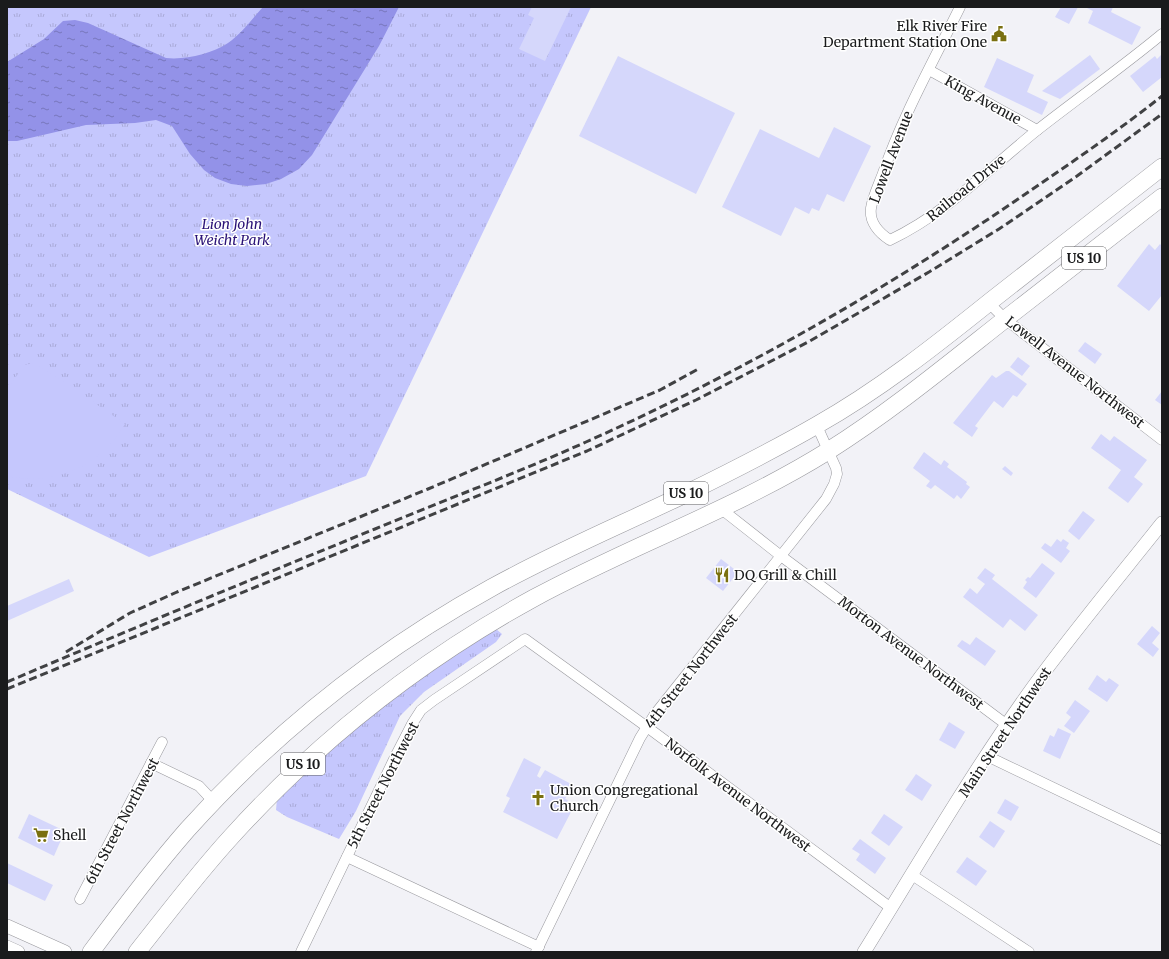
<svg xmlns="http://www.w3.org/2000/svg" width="1169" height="959" font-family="Merriweather,serif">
<defs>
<pattern id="park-tufts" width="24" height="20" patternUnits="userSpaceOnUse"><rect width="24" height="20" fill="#c5c7fd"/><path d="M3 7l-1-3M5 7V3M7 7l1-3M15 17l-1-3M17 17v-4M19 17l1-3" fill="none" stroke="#a9aad8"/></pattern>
<pattern id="water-ripples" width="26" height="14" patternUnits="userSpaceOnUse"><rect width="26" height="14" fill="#9392e8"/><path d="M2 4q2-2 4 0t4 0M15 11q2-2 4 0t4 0" fill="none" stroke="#7776bb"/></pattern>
</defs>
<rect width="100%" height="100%" fill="#f2f2f7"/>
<g fill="url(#park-tufts)">
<path d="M9,7h582l-225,469 -217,81 -142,-68v-479z"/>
<path d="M496,629l6,5 -6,8 -72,50 -24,24 -44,95 -17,28 -52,-22 -11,-7 1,-11 22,-23 87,-74 49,-34z"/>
</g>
<path fill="#c5c7fd" d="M34,363l32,20 59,41c-5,7 -10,16 -16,22 -29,28 -63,38 -102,30v-86l17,-25z"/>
<path fill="url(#water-ripples)" d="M263,7h136l-20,39 -67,109 -13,14 -18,10 -15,5 -19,2 -16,-2 -16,-6 -11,-8 -14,-16 -18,-28 -16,-6 -21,3 -49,2 -69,16h-10v-79l37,-23 19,-18 12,-1 13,3 78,35c20,2 45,-4 62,-15 13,-9 24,-24 35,-36z"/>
<g fill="#d5d7fb">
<path d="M532,7h39l-26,54 -26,-12 15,-31 -6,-3z"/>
<path d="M1061,7h17l-9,17 -14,-7z"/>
<path d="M1085,7h28l-2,5 30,15 -9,18 -44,-22 5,-12z"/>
<path d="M1162,54v23l-19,15 -13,-16 25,-20 2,3z"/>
<path d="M1090,55l10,14 -40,30 -18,-8z"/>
<path d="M618,56l117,57 -39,81 -117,-58z"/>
<path d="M997,58l37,17 -7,17 21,10 -6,13 -58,-28z"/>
<path d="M834,127l37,19 -27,56 -17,-8 -8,17 -7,-3 -3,6 -14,-7 -14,29 -59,-29 38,-78 59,29z"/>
<path d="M1149,244l6,6 5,-6 2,2v49l-13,16 -32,-25z"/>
<path d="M1085,342l17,12 -7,10 -17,-13z"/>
<path d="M1018,357l12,9 -8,10 -12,-9z"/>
<path d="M1006,371h3l18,13 -10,13 -4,-2 -10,13 -9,-7 -19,25 3,2 -6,9 -19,-14 39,-48 4,3z"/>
<path d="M1162,391v14l-7,-5z"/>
<path d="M1101,434l9,7 4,-5 33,24 -13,17 9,7 -15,19 -20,-15 13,-18 -30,-22z"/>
<path d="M924,452l17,13 3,-5 5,4 -2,3 20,15 -1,2 4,3 -9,12 -4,-4 -3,4 -19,-14 -4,4 -5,-3 4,-5 -17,-13z"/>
<path d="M1005,466l8,7 -2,3 -9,-7z"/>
<path d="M1083,511l12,9 -16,20 -11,-9z"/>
<path d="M1057,539l4,3 2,-3 6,4 -3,5 4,3 -9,12 -20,-15 4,-5 6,4z"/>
<path d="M721,559l17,13 -15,19 -17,-13z"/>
<path d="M1042,563l13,10 -19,25 -13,-10 4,-6 -2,-2 3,-3 2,1z"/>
<path d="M985,568l10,7 -3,4 46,36 -13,16 -15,-12 -7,9 -40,-31 7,-9 7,6 8,-10 -8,-6z"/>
<path d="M69,579l5,12 -67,30v-15z"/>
<path d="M1152,626l8,7 -8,10 7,6 -6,8 -16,-13z"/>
<path d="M976,637l20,14 -11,15 -28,-20 5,-6 8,5z"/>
<path d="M1097,675l9,7 3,-4 10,7 -12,17 -19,-13z"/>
<path d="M1075,700l15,11 -16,22 -10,-7 7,-9 -5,-4z"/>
<path d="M949,722l16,10 -10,17 -16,-9z"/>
<path d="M1058,728l13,6 -11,25 -17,-8 7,-16 4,2z"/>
<path d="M524,758l17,9 -4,9 3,2 5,-8 28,15 -8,14 3,1 -4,8 7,4 -14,27 -54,-27 7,-14 -4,-2z"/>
<path d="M916,774l16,11 -10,16 -17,-11z"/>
<path d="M1005,799l14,8 -8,14 -14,-8z"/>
<path d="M29,814l36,17 -11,25 -36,-18z"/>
<path d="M884,814l19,13 -14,19 -18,-13z"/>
<path d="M990,821l15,10 -11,17 -15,-11z"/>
<path d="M860,839l26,19 -11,16 -19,-14 4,-6 -8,-5z"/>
<path d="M967,857l20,14 -11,15 -20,-14z"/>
<path d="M7,863l46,22 -8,16 -38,-18z"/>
</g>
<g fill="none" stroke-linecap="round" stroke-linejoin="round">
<defs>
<g id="minor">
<path d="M960,7c-27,55 -57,108 -77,166 -4,11 -10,23 -12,35 -2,14 8,25 19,32 55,-26 99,-71 146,-109 42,-33 85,-63 126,-97"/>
<path d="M929,70l108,60"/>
<path d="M989,303l16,16 157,121"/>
<path d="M720,508l61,48 226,169"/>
<path d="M987,756l175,84"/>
<path d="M151,763l48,23 14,15"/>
<path d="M347,857l192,90"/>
<path d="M912,875l117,77"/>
<path d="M80,899l82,-157"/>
<path d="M301,952l95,-197 16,-31 9,-14 13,-10 91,-61 122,88 244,181"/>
<path d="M536,952l104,-214 15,-24 171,-215 8,-15 3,-10 -1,-6 -19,-42"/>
</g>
<g id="tertiary">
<path d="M7,926l58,26"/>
<path d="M7,947l11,5"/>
<path d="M864,952c55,-89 108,-180 169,-265 41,-56 86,-110 129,-164"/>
</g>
<g id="trunk">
<path d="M91,952c31,-42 62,-83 96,-122 87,-97 190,-179 304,-242 61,-34 125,-61 188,-91 47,-23 93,-46 138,-72 62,-35 119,-80 175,-125 57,-44 113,-89 170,-133"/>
<path d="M137,952c31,-39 61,-79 94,-115 87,-96 190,-177 303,-239 96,-52 201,-89 294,-147 62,-39 119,-86 176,-131 53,-41 106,-82 158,-123"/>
</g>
</defs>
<use href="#minor" stroke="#98989d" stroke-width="11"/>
<use href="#tertiary" stroke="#98989d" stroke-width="14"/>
<use href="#trunk" stroke="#98989d" stroke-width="18"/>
<use href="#minor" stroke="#fff" stroke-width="10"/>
<use href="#tertiary" stroke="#fff" stroke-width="13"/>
<use href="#trunk" stroke="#fff" stroke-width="17"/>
<g stroke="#404143" stroke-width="3" stroke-dasharray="8 4" stroke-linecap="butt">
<path d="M66,652l64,-39 47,-21 251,-103 232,-99 40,-22"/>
<path d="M7,682c122,-52 245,-103 368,-153 70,-29 142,-56 211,-87 159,-71 311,-159 454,-258 41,-28 83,-57 122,-88"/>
<path d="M7,689l580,-238 109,-51 114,-59 119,-69 70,-43 78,-53 85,-62"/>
</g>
</g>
<defs>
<symbol id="civic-bare" viewBox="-9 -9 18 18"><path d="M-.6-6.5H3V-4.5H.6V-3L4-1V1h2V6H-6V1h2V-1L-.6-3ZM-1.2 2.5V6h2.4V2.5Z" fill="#7a7010" stroke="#fff" stroke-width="2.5" paint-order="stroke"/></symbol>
<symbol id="restaurant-bare" viewBox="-9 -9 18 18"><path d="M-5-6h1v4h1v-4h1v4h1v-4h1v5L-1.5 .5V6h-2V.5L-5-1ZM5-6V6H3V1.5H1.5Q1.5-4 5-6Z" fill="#7a7010" stroke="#fff" stroke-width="2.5" paint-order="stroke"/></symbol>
<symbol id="church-bare" viewBox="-9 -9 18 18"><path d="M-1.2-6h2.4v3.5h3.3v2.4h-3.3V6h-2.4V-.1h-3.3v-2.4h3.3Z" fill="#7a7010" stroke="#fff" stroke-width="2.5" paint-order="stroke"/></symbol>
<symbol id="supermarket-bare" viewBox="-9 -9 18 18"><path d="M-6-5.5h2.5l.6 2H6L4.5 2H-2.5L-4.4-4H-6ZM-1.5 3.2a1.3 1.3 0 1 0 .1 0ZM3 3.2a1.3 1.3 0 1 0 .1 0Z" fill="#7a7010" stroke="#fff" stroke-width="2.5" paint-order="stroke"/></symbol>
</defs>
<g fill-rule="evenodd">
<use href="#civic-bare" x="988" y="23" width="22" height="22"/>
<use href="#restaurant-bare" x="711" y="564" width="22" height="22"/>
<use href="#church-bare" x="527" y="787" width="22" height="22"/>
<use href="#supermarket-bare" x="30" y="824" width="22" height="22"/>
</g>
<g text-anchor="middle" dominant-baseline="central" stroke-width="3" stroke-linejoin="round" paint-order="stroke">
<g fill="#fff" stroke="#5f5f60" stroke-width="1">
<rect x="1062" y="247" width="44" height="22" rx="3"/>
<rect x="664" y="482" width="44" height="22" rx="3"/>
<rect x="281" y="753" width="44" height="22" rx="3"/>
</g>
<g font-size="13" font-weight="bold" fill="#1a1b1c">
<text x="1084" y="258">US 10</text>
<text x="686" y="493">US 10</text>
<text x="303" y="764">US 10</text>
</g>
<g font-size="14" fill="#1a1b1c" stroke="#fff" text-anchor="start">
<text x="987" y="26" text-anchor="end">Elk River Fire<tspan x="987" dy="16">Department Station One</tspan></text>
<text x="734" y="575">DQ Grill &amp; Chill</text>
<text x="550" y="790">Union Congregational<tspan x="550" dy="16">Church</tspan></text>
<text x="53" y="835">Shell</text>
</g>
<g font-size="14" fill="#1a1b1c" stroke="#fff">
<text transform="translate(983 100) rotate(29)">King Avenue</text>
<text transform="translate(891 157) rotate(-69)">Lowell Avenue</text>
<text transform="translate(966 188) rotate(-39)">Railroad Drive</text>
<text transform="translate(1075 372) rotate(38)">Lowell Avenue Northwest</text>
<text transform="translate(911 653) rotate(37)">Morton Avenue Northwest</text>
<text transform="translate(691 671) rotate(-52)">4th Street Northwest</text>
<text transform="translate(1005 732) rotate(-56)">Main Street Northwest</text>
<text transform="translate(383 785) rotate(-63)">5th Street Northwest</text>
<text transform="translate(738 795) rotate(37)">Norfolk Avenue Northwest</text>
<text transform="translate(122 821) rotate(-62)">6th Street Northwest</text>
</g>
<g font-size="14" font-style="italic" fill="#2a1277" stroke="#fff">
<text x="232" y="224">Lion John<tspan x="232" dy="16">Weicht Park</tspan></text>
</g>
</g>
<rect width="1169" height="959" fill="none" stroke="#1a1b1c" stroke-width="16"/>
</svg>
